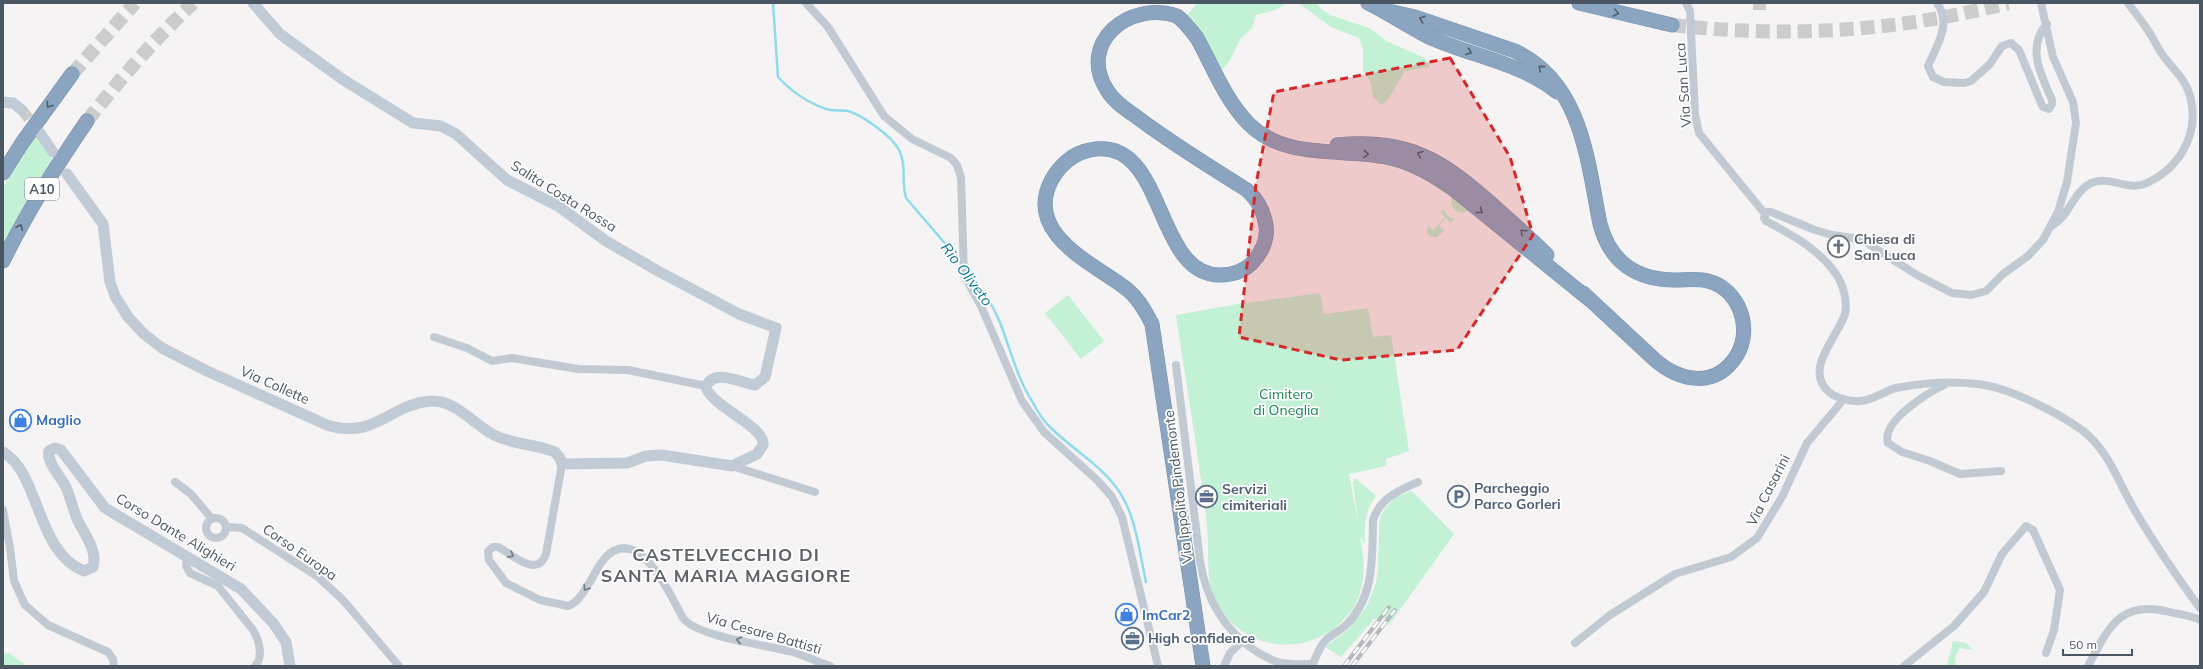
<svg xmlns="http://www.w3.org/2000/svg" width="2203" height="669" font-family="Mulish,sans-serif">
<rect width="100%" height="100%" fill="#f5f3f3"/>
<g fill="#c3f1d5">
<path d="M1198,3h89l-12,7 -19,5 -4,13 -11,10 -11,22 -8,10 -28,-49 -7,-6z"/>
<path d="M1299,3h18l4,6 9,6 39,13 19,14 37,16 5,9 -25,4 -18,30 -6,4 -8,-8 -2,-14 -8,-13v-21l-4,-11 -28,-11z"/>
<path d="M35,135l17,25 -49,85v-58z"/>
<path d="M1452,195l20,13 -9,5c-10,-1 -14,-9 -11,-18z"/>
<path d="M1443,209l6,8 5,2 -3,4 -5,-5 -7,8 5,5 -7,6h-6l-4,-4 1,-8 5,5 12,-13 -5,-5z"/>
<path d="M1320,293l4,21 44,-6 5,29 18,-2 18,116 -23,8v7l-37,8 9,48 -5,-40 2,-4 21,18c-11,15 -12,30 -11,48l-5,-8c4,20 6,40 -1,60 -3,10 -12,21 -21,29 -37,32 -93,24 -119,-18 -15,-24 -9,-53 -12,-80 -8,-71 -21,-142 -31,-212l62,-11z"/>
<path d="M1068,295l36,46 -23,18 -36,-46z"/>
<path d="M1412,491l42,43 -65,91 -4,-7 -11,1 -33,38 -16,-10 23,-17 19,-24 9,-23 2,-14 1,-45 2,-8 4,-8 11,-11z"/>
<path d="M1953,641l13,2 7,7 -14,-2 -1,5h-2l-1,13h-8z"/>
<path d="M9,653l18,13h-24v-12z"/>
</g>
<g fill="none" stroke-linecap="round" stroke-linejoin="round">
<g stroke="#90daee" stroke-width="2.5">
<path d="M773,3l5,74c13,14 31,26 48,32 7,2 15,1 22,2 14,4 44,25 51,39 8,15 2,32 7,48l55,64"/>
<path d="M966,270c13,15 25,31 33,50 11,27 17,56 33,81 5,10 11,20 19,27 21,21 47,35 65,59 20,26 23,64 30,95"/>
</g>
<path stroke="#caccce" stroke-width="11" stroke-dasharray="11 5.5" stroke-linecap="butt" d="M22,110l17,22"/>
<g stroke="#caccce" stroke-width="14" stroke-dasharray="14 7" stroke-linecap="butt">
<path d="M1753,3h13"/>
<path d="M1672,25c115,13 223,7 336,-22"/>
<path d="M72,74l63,-71"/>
<path d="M87,121c33,-42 67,-81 106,-118"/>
</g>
<defs>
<g id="highway">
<path d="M1368,3c21,10 39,23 59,33 42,20 93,26 130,56"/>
<path d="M1579,3l93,22"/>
<path d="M1384,10l31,7 100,34c67,32 72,108 85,173 10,38 36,56 75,56 11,0 23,-2 33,1 31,8 45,47 29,74 -21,34 -57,27 -83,4l-71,-66"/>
<path d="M1337,145c72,-7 107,16 158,62 18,16 35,31 52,48"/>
<path d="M3,173l19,-30 50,-69"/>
<path d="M3,261c24,-49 53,-95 84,-140"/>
<path d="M1203,666l-51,-342c-6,-12 -13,-25 -24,-34 -33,-26 -104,-55 -77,-109 8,-15 22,-28 39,-31 77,-16 63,127 131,125 11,0 21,-3 30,-11 10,-10 17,-24 15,-38 -2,-15 -8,-26 -19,-36 -37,-23 -74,-46 -109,-72 -11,-8 -24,-16 -31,-28 -30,-47 22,-90 70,-74 8,6 14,14 20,22 16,29 29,63 52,86 36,36 92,24 137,33 24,4 46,17 66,31l138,112"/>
</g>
</defs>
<use href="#highway" stroke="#7690ad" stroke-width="15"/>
<g stroke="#c1cad2" stroke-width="8">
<path d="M806,3l22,24 56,89 28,23 39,19 6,7 4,13 3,97 17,31 41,95 22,31 53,48 15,17 10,20 36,149"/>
<path d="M1686,3l4,8 5,103 4,19 66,81"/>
<path d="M1937,3c15,21 0,42 -9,63l5,11 11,5 20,1 7,-2 19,-17 12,-18 9,-3 8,7 22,53 2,4 6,2 3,-5v-4c-11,-25 -26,-53 -5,-76"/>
<path d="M2041,3l12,54 20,45 3,21 -9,59 -9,30 -15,28 -15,16 -25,18 -17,17 -15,4 -19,-2 -35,-18 -50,-32 -14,-5 -21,-3 -17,-5 -44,-18h-4l-3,6 2,3c26,14 53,28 70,53 7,10 12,28 9,40 -7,23 -43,56 -15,79 7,5 21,9 30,8 12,0 24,-10 36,-13 26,-5 55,-7 81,-4 31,3 80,28 105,46 26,20 36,51 52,79 20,34 42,67 66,99"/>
<path d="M2053,225c17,-10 20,-33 38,-42 19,-8 38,9 56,0 36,-17 55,-55 41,-93 -5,-13 -15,-21 -23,-32 -6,-7 -10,-17 -16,-26 -6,-10 -14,-19 -21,-29"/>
<path d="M434,337l33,11 25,13 20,-3 66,11 50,1 78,16"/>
<path d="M1176,365l24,196c6,38 25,70 57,91 7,4 17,10 25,11 10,2 21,1 31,1 3,-7 6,-16 11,-22 6,-7 16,-11 22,-17 29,-28 26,-68 27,-105 7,-22 25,-29 45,-38"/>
<path d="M1944,385c-16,8 -63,36 -56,58l14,9 28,9 30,13 41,-3"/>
<path d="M562,464l-16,90c-9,25 -34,0 -48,-7h-5l-5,4 1,9 17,23 34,17 28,6c11,-4 16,-15 22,-24 5,-9 11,-22 19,-28 33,-26 62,43 74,64 14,19 84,27 110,34 12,4 25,10 37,14"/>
<path d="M732,466l83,26"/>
<path d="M175,482l16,12 21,25"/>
<path d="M3,510l7,38 4,33 11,24 23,20 60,27 5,7 1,7"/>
<circle cx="216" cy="528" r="10"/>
<path d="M226,527l16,1 76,49 25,23 56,66"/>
<path d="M187,556l-1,10 4,7 28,13 35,44c6,10 11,27 2,36"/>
<path d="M1575,643l35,-28 65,-41 56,-17 26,-19 25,-41 25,-54 37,-44"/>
<path d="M1224,666l6,-13 12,-12"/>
<path d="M1904,666l50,-40 30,-34 18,-38 24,-28 7,4 27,60 -6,40 -8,23"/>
<path d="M2088,666c21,-39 32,-67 82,-54 11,3 20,3 30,8"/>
</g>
<g stroke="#c1cbd6" stroke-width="11">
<path d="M3,102l10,1 9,7"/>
<path d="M40,133l13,19"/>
<path d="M67,174l36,50 7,58 5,14 13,21 16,17 18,14 45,23 120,54c48,15 63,-21 104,-24 25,-1 42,23 63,34 20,10 42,9 61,17l5,6 2,6 65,-1 19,-7 16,-1 70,11 25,-12 6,-9c2,-20 -54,-39 -57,-59 9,-18 34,-3 49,-1l10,-8 11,-49 -37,-14 -81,-43 -52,-30 -48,-35 -51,-26 -51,-46 -15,-8 -28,-3 -71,-44 -62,-45 -27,-31"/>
<path d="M3,452c37,21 33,100 81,119l9,-4c5,-17 -9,-33 -16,-48 -4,-11 -7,-22 -11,-32 -5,-10 -20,-25 -17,-36l6,-3 6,2 44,58 136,81 32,34 13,19 4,24"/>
</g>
<use href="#highway" stroke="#8ba5c1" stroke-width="14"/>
<defs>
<g id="rail">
<path d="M1344,666l45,-59"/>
<path d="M1352,666l43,-56"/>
</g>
</defs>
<use href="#rail" stroke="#b5b8bd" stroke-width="4"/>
<use href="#rail" stroke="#fff" stroke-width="2.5" stroke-dasharray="8" stroke-linecap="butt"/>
</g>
<defs><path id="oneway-chevron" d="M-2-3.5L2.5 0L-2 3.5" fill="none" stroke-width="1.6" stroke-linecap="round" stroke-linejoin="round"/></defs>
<g stroke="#505e6b">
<use href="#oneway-chevron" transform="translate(1616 13) rotate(14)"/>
<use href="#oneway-chevron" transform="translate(1422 19) rotate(-161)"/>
<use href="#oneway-chevron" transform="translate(1469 52) rotate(20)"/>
<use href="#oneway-chevron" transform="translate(1541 68) rotate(-140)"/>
<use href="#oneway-chevron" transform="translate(49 105) rotate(126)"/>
<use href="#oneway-chevron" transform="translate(1366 154) rotate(4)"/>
<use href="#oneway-chevron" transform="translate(1420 154) rotate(-159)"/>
<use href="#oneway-chevron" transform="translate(1480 211) rotate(39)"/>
<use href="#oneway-chevron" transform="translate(20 227) rotate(-63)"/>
<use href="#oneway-chevron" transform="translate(1523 232) rotate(-137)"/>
</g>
<g stroke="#6e7983">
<use href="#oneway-chevron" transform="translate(511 555) rotate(31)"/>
<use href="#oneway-chevron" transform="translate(586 588) rotate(123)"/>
<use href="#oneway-chevron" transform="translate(739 640) rotate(-168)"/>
</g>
<path fill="#d62828" fill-opacity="0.2" stroke="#d62828" stroke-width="3" stroke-dasharray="8 5" stroke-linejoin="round" d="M1450,58l60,99 23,78 -76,115 -116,10 -102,-23 17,-153 18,-92z"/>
<defs>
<symbol id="church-ring" viewBox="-11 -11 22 22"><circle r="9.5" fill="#fff" stroke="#6b7280" stroke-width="1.5"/><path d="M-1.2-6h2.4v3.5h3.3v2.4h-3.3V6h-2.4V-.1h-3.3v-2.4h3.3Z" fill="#6b7280"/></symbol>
<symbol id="shop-ring" viewBox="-11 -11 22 22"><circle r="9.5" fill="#fff" stroke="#3f7fe0" stroke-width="1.5"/><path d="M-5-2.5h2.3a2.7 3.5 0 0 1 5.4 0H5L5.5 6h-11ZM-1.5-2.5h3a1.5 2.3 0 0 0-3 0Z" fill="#3f7fe0"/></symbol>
<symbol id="parking-ring" viewBox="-11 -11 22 22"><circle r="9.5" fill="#fff" stroke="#5c6f8a" stroke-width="1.5"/><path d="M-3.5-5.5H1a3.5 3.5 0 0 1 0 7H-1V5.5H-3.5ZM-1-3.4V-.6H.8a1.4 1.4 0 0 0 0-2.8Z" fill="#5c6f8a"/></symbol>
<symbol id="office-ring" viewBox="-11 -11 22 22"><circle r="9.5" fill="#fff" stroke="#5c6f8a" stroke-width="1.5"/><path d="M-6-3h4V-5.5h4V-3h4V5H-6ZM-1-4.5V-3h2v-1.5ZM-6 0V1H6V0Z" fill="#5c6f8a"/></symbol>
</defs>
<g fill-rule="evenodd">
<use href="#church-ring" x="1826" y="234" width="25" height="25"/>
<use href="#shop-ring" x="8" y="408" width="25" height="25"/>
<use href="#parking-ring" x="1446" y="484" width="25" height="25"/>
<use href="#office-ring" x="1194" y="484" width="25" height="25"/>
<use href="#shop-ring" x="1114" y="602" width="25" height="25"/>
<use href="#office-ring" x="1120" y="626" width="25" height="25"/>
</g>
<g text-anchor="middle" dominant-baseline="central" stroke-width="3.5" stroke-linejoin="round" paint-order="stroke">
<rect fill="#fff" stroke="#808990" stroke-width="1" x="25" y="178" width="34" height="22" rx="3"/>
<g font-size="13" font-weight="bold" fill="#4a5661">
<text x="42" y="189">A10</text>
</g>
<g font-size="14" fill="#4a5661" stroke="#fff">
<text transform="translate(1683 85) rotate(-94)">Via San Luca</text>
<text transform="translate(564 196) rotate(32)">Salita Costa Rossa</text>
<text transform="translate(275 385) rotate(24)">Via Collette</text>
<text transform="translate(1178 487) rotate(-97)">Via Ippolito Pindemonte</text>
<text transform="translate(1768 490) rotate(-63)">Via Casarini</text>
<text transform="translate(176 532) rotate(31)">Corso Dante Alighieri</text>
<text transform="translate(300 552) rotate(35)">Corso Europa</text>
<text transform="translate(764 633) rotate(16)">Via Cesare Battisti</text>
</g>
<g font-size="14" font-weight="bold" fill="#5b616d" stroke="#fff" text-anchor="start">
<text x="1854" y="239">Chiesa di<tspan x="1854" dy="16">San Luca</tspan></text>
</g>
<g font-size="14" fill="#17864f" stroke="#fff">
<text x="1286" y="394">Cimitero<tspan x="1286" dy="16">di Oneglia</tspan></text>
</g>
<g font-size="14" font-weight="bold" fill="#366cbe" stroke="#fff" text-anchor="start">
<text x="36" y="420">Maglio</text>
<text x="1142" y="615">ImCar2</text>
</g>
<g font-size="14" font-weight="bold" fill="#4e5e75" stroke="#fff" text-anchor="start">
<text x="1474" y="488">Parcheggio<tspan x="1474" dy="16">Parco Gorleri</tspan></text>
<text x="1222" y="489">Servizi<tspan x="1222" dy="16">cimiteriali</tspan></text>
<text x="1148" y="638">High confidence</text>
</g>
<g font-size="15" font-style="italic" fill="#0c7c9b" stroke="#fff">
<text transform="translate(967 274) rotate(53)">Rio Oliveto</text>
</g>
<g font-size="18" font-weight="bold" letter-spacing="1" fill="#5f6368" stroke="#fff">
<text x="726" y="554">CASTELVECCHIO DI<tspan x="726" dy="21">SANTA MARIA MAGGIORE</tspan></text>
</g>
</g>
<rect width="2203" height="669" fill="none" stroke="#4a5661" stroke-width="8"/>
<path d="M2063 649v6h69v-6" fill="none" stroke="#4a5661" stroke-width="2"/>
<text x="2069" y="649" font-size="12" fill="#4a5661" stroke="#ffffff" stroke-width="3" paint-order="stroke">50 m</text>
</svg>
